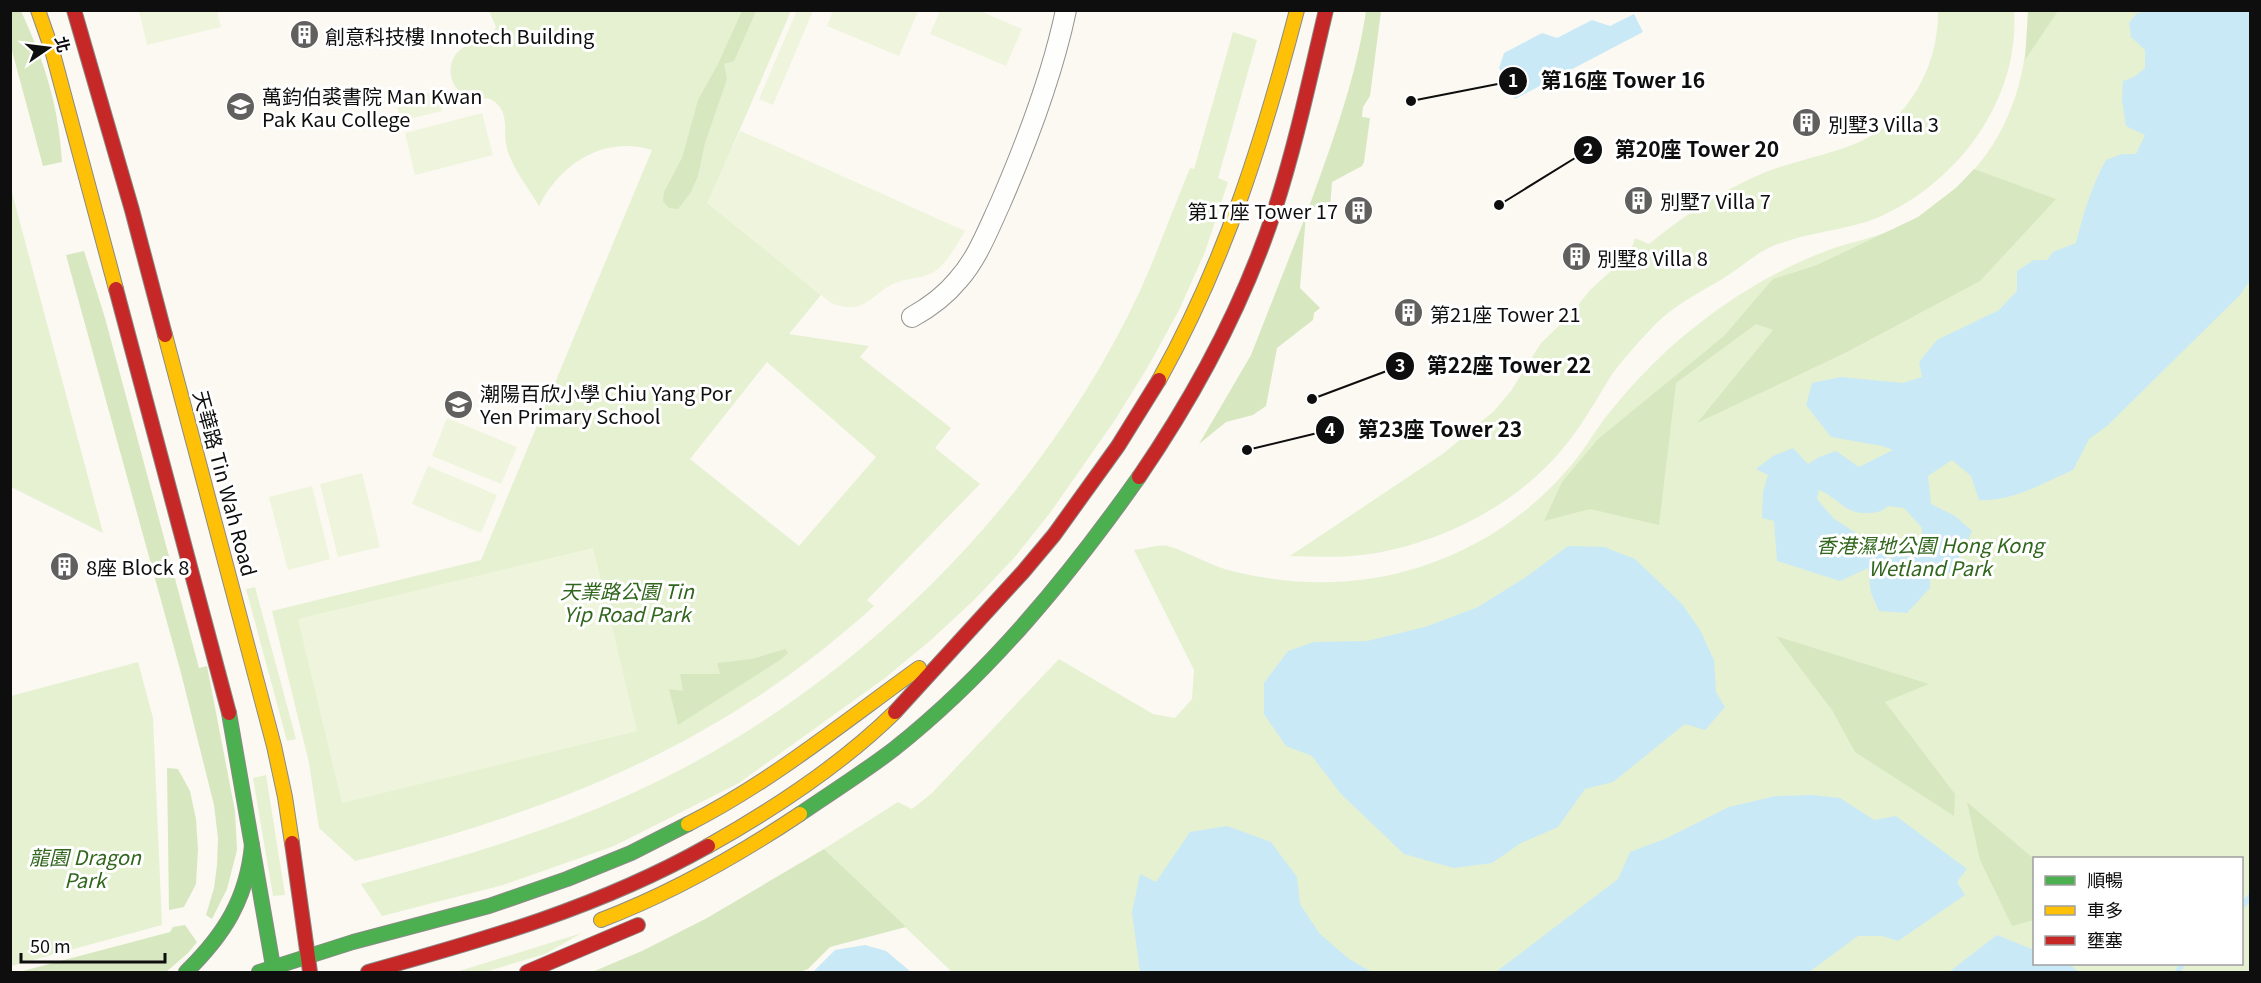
<svg xmlns="http://www.w3.org/2000/svg" width="2261" height="983" font-family="Georgia,'Noto Sans TC',serif">
<rect width="100%" height="100%" fill="#fbf9f2"/>
<g fill="#e6f1d2" fill-rule="evenodd">
<path d="M489,11h302l-83,192 113,92 -32,39 80,12 -9,11 91,71 -16,20 45,36 -113,116 7,6c-154,140 -321,205 -519,255l-36,-33 -10,-65 -37,-152 209,-51 171,-410c-48,-15 -92,14 -113,56 -10,-17 -25,-36 -31,-54 -7,-21 5,-43 -20,-54 -48,8 -51,-59 -2,-55l10,-16zM767,362l109,95 -77,89 -109,-87z"/>
<path d="M1938,11h76c6,89 -57,173 -137,207 -33,13 -71,14 -104,28 -17,7 -33,22 -49,32 -20,12 -44,24 -62,40 -13,12 -42,44 -51,58 -15,24 -28,48 -46,70 -45,56 -117,94 -188,107 -29,5 -58,4 -87,3l154,-103 50,-42 17,-20 30,-48 30,-29 19,-24 24,-22 13,-6 8,-24 14,6c34,-28 71,-52 112,-70 31,-13 65,-18 96,-31 52,-21 82,-78 81,-132z"/>
<path d="M2028,11h222v961h-1298l-128,-123 74,-47 14,7 20,-16 127,-134 94,55 22,4 17,-19 2,-29 -60,-120c10,-1 25,-6 34,-4 20,6 39,18 60,24 65,17 132,17 195,-4 56,-18 106,-52 144,-96 15,-16 25,-35 38,-52 30,-38 64,-73 104,-102 35,-26 75,-49 117,-65 23,-9 49,-13 72,-23 28,-13 53,-34 74,-56 41,-45 56,-103 56,-161zM2034,858h208v106h-208z"/>
<path d="M1233,32l24,8 -39,138 10,4 -23,70 -26,58 -30,55 -34,55 -65,93 -36,45 -40,42 -43,40 -46,38 -146,105 -125,63 -111,39 -121,31 -21,-32c90,-24 178,-49 263,-87 220,-97 414,-288 516,-506 18,-40 33,-82 50,-123l4,1z"/>
<path d="M11,189l92,344 -92,-46z"/>
<path d="M255,587l41,152 -9,2 -41,-152z"/>
<path d="M138,662l15,56 9,207 -151,41v-270z"/>
<path d="M266,775l19,120 -12,1 -20,-118z"/>
<path d="M582,933l-37,21 -60,18h-29z"/>
</g>
<g fill="#d7e8c0">
<path d="M10,11h11c24,53 37,92 41,151l-19,4 -32,-119z"/>
<path d="M742,11h14l-22,50 -10,3 3,15 -22,64 -7,33 -7,16 -13,17 -9,-1 -6,-7 1,-9 18,-34 16,-58 20,-36z"/>
<path d="M1366,11h15l-11,85 -7,11 -1,10 8,1 -6,44 -2,4 -30,16 -2,26 -21,-1c23,-64 47,-128 57,-196z"/>
<path d="M2028,11h30l-33,49z"/>
<path d="M1974,169l82,30 -76,82 -133,71 -150,71 76,-93 -17,-6 -80,59 -17,142 -69,-16 -46,12 18,-39 36,-43 126,-103 49,-57 44,-14 101,-48 39,-30z"/>
<path d="M1306,215l-6,73 20,20 -6,5 -1,7 -36,28 -11,58 -13,9 -27,7 -27,22 52,-89z"/>
<path d="M84,251l21,67 94,350 8,-2 28,145 2,39 -10,39 -15,30 -6,-4 8,-27 3,-23 1,-27 -4,-33 -33,-132 -115,-418z"/>
<path d="M1776,636l153,48 -44,18 70,92 -1,22 -99,-64 -23,-42z"/>
<path d="M785,649l3,4 -8,7 -102,65 -9,-36 14,2 -3,-17h40l-3,-11 35,-4z"/>
<path d="M167,768l11,1 12,22 6,28 2,31 -2,34 -12,23 -15,3z"/>
<path d="M1967,802l67,57v61l-22,6 -32,-66z"/>
<path d="M824,849l82,78 -76,20 -22,22 -8,3h-208l50,-21 65,-33z"/>
<path d="M185,925l12,17 -9,11 -22,19h-147l151,-40 3,-5z"/>
</g>
<g fill="#eff5dc">
<path d="M797,10l16,1 -40,94 -14,-6z"/>
<path d="M139,11h78l4,16 -74,18z"/>
<path d="M833,11v-1l85,1 -19,45 -72,-30z"/>
<path d="M940,11h40l42,18 -16,37 -76,-32z"/>
<path d="M437,91l5,20 -41,10 -5,-20z"/>
<path d="M482,113l11,42 -78,20 -10,-42z"/>
<path d="M740,131l24,10 201,90c-8,13 -16,29 -27,38 -12,10 -26,8 -40,13 -28,10 -30,35 -67,21l-124,-100z"/>
<path d="M447,418l70,29 -16,37 -69,-28z"/>
<path d="M428,466l69,29 -16,38 -69,-29z"/>
<path d="M362,473l18,74 -42,10 -18,-73z"/>
<path d="M312,486l18,73 -42,11 -19,-73z"/>
<path d="M593,548l44,183 -295,72 -44,-184z"/>
</g>
<g fill="#c9e9f6" fill-rule="evenodd">
<path d="M2150,11h100v269l-9,14 -134,132 -18,13 -16,31c-30,13 -61,32 -94,30l-8,-24 -19,-16 -24,16 3,28 24,12 17,15 -7,17 -16,25 -19,6v9l-23,25 -28,-2 -8,-18 -3,-25 -28,13 -63,-20 -3,-40 -12,-3 1,-26 5,-17 -12,-6 17,-13 20,-8 15,16 11,-7 17,-6 23,16 34,-17 -11,-4 -51,-9 -25,-32 6,-22 29,-6 62,6 19,-6 -3,-15 18,-22 62,-30 18,-19v-20l17,-11h13l6,-8 23,-9c7,-28 16,-58 30,-83l16,-6h14l9,-19 -19,-9 -4,-26 1,-19 11,-4 11,-9v-18l-14,-13 -2,-14 8,-10zM1819,490c18,7 26,24 47,23 11,0 15,-1 22,-7l16,2 18,20 2,26 -21,3 -12,-16 -14,-5 -18,-1 -26,-17 -16,-19z"/>
<path d="M1634,14l9,18 -128,67 -16,-31 5,-15 38,-20 15,5 35,-18 18,6z"/>
<path d="M1568,546l36,1 31,12 47,45 18,26 14,30 2,32 9,15 -20,23 -20,-6 -72,58 -28,7 -27,38 -37,16 -29,20 -38,5 -50,-14 -63,-60 -29,-38 -26,-10 -22,-32v-31l24,-32 26,-9 53,-1 58,-14 53,-20 48,-30z"/>
<path d="M1812,795l28,3 34,22 22,-4 71,53 -10,13 8,13 -67,46 -16,-5h-24l-49,36h-313l122,-93 12,-27 37,-14 62,-31 47,-11z"/>
<path d="M1227,826l44,16 26,35 3,27 19,29 30,26 23,13h-232l-8,-60 8,-38 16,8 34,-50z"/>
<path d="M1997,935l37,15v14h35l10,8h-130z"/>
<path d="M865,945l21,6 25,21h-98l22,-22z"/>
</g>
<g fill="none" stroke-linecap="round" stroke-linejoin="round">
<g stroke="#c9e9f6" stroke-width="6">
<path d="M2242,906l8,-9"/>
<path d="M2178,972l4,-8"/>
</g>
<defs>
<path id="street" d="M912,317c18,-10 33,-21 46,-37 19,-21 30,-50 42,-76 27,-62 52,-127 66,-194"/>
<g id="fast">
<path d="M229,713l45,259"/>
<path d="M800,814c32,-22 64,-42 94,-65 96,-76 175,-173 245,-272"/>
<path d="M186,972c38,-37 61,-73 66,-127"/>
<path d="M259,972l94,-30 136,-36 78,-27 64,-26 57,-29"/>
</g>
<g id="slow">
<path d="M38,10l14,40 64,239"/>
<path d="M165,335l109,411 11,51 7,46"/>
<path d="M1159,380c66,-118 104,-240 138,-370"/>
<path d="M688,824c83,-42 156,-102 231,-156"/>
<path d="M708,846c66,-37 133,-81 187,-134"/>
<path d="M601,920c71,-27 136,-64 199,-106"/>
</g>
<g id="jam">
<path d="M74,10l58,200 33,125"/>
<path d="M116,289l113,424"/>
<path d="M1139,477c56,-82 105,-173 136,-268 21,-65 35,-132 51,-199"/>
<path d="M895,712l128,-140 31,-37 64,-89 41,-66"/>
<path d="M292,843l18,129"/>
<path d="M368,972c119,-33 232,-65 340,-126"/>
<path d="M527,972l111,-47"/>
</g>
</defs>
<use href="#street" stroke="#959491" stroke-width="22"/>
<use href="#fast" stroke="#8b8a87" stroke-width="16"/>
<use href="#slow" stroke="#8b8a87" stroke-width="16"/>
<use href="#jam" stroke="#8b8a87" stroke-width="16"/>
<use href="#street" stroke="#fefefd" stroke-width="20"/>
<use href="#fast" stroke="#4caf50" stroke-width="14"/>
<use href="#slow" stroke="#ffc107" stroke-width="14"/>
<use href="#jam" stroke="#c62828" stroke-width="14"/>
</g>
<defs>
<symbol id="building-disc" viewBox="-11 -11 22 22"><circle r="9.5" fill="#61605e" stroke="#fff"/><path d="M-4-6H4V6H1V3H-1V6H-4ZM-2.5-4.3h1.7v1.8h-1.7ZM.8-4.3h1.7v1.8H.8ZM-2.5-1h1.7V.8h-1.7ZM.8-1h1.7V.8H.8Z" fill="#fff"/></symbol>
<symbol id="school-disc" viewBox="-11 -11 22 22"><circle r="9.5" fill="#61605e" stroke="#fff"/><path d="M0-5L7-2L0 1L-7-2ZM-4 1L0 2.5L4 1V4Q0 6-4 4Z" fill="#fff"/></symbol>
</defs>
<g fill-rule="evenodd">
<use href="#building-disc" x="288" y="18" width="33" height="33"/>
<use href="#school-disc" x="224" y="90" width="33" height="33"/>
<use href="#building-disc" x="1790" y="106" width="33" height="33"/>
<use href="#building-disc" x="1622" y="184" width="33" height="33"/>
<use href="#building-disc" x="1342" y="194" width="33" height="33"/>
<use href="#building-disc" x="1560" y="240" width="33" height="33"/>
<use href="#building-disc" x="1392" y="296" width="33" height="33"/>
<use href="#school-disc" x="442" y="388" width="33" height="33"/>
<use href="#building-disc" x="48" y="550" width="33" height="33"/>
</g>
<g text-anchor="middle" dominant-baseline="central" stroke-width="6" stroke-linejoin="round" paint-order="stroke">
<g font-size="20" fill="#0e0e0e" stroke="#fff" text-anchor="start">
<text x="325" y="35">創意科技樓 Innotech Building</text>
<text x="262" y="95">萬鈞伯裘書院 Man Kwan<tspan x="262" dy="23">Pak Kau College</tspan></text>
<text x="1828" y="123">別墅3 Villa 3</text>
<text x="1660" y="200">別墅7 Villa 7</text>
<text x="1338" y="210" text-anchor="end">第17座 Tower 17</text>
<text x="1597" y="257">別墅8 Villa 8</text>
<text x="1430" y="313">第21座 Tower 21</text>
<text x="480" y="392">潮陽百欣小學 Chiu Yang Por<tspan x="480" dy="23">Yen Primary School</tspan></text>
<text x="86" y="566">8座 Block 8</text>
</g>
<g font-size="20" fill="#0e0e0e" stroke="#fff">
<text transform="translate(226 483) rotate(75)">天華路 Tin Wah Road</text>
</g>
<g font-size="20" font-style="italic" fill="#31661d" stroke="#fff">
<text x="1930" y="544">香港濕地公園 Hong Kong<tspan x="1930" dy="23">Wetland Park</tspan></text>
<text x="627" y="590">天業路公園 Tin<tspan x="627" dy="23">Yip Road Park</tspan></text>
<text x="85" y="856">龍園 Dragon<tspan x="85" dy="23">Park</tspan></text>
</g>
</g>
<path fill="none" stroke="#0e0e0e" stroke-width="2" d="M1411 101L1513 81M1499 205L1588 150M1312 399L1400 366M1247 450L1330 430"/>
<g fill="#0e0e0e" stroke="#fff" stroke-width="2">
<circle cx="1411" cy="101" r="6"/>
<circle cx="1499" cy="205" r="6"/>
<circle cx="1312" cy="399" r="6"/>
<circle cx="1247" cy="450" r="6"/>
<circle cx="1513" cy="81" r="15"/>
<circle cx="1588" cy="150" r="15"/>
<circle cx="1400" cy="366" r="15"/>
<circle cx="1330" cy="430" r="15"/>
</g>
<g font-size="18" text-anchor="middle" font-weight="bold" fill="#fff">
<text x="1513" y="87">1</text>
<text x="1588" y="156">2</text>
<text x="1400" y="372">3</text>
<text x="1330" y="436">4</text>
</g>
<g font-size="21" text-anchor="middle" font-weight="bold" fill="#0e0e0e" stroke="#fff" stroke-width="6" stroke-linejoin="round" paint-order="stroke">
<text x="1623" y="88">第16座 Tower 16</text>
<text x="1697" y="157">第20座 Tower 20</text>
<text x="1509" y="373">第22座 Tower 22</text>
<text x="1440" y="437">第23座 Tower 23</text>
</g>
<rect width="2261" height="983" fill="none" stroke="#0e0e0e" stroke-width="24"/>
<rect x="2033" y="857" width="210" height="108" fill="#ffffff" stroke="#9f9f9f" stroke-width="1.5"/>
<rect x="2045" y="876" width="30" height="9" fill="#4caf50" stroke="#9f9f9f" stroke-width="1.5"/>
<text x="2087" y="887" font-size="18" fill="#0e0e0e">順暢</text>
<rect x="2045" y="906" width="30" height="9" fill="#ffc107" stroke="#9f9f9f" stroke-width="1.5"/>
<text x="2087" y="917" font-size="18" fill="#0e0e0e">車多</text>
<rect x="2045" y="936" width="30" height="9" fill="#c62828" stroke="#9f9f9f" stroke-width="1.5"/>
<text x="2087" y="947" font-size="18" fill="#0e0e0e">壅塞</text>
<g transform="translate(48 48) rotate(76)" stroke="#ffffff" stroke-width="4.5" paint-order="stroke">
<path d="M0-4.5L10 22L0 15L-10 22Z" fill="#0e0e0e"/>
<text y="-9" font-size="16" font-weight="bold" text-anchor="middle" fill="#0e0e0e">北</text>
</g>
<path d="M21 953v9h144v-9" fill="none" stroke="#0e0e0e" stroke-width="3"/>
<text x="30" y="953" font-size="18" fill="#0e0e0e" stroke="#ffffff" stroke-width="4.5" paint-order="stroke">50 m</text>
</svg>
